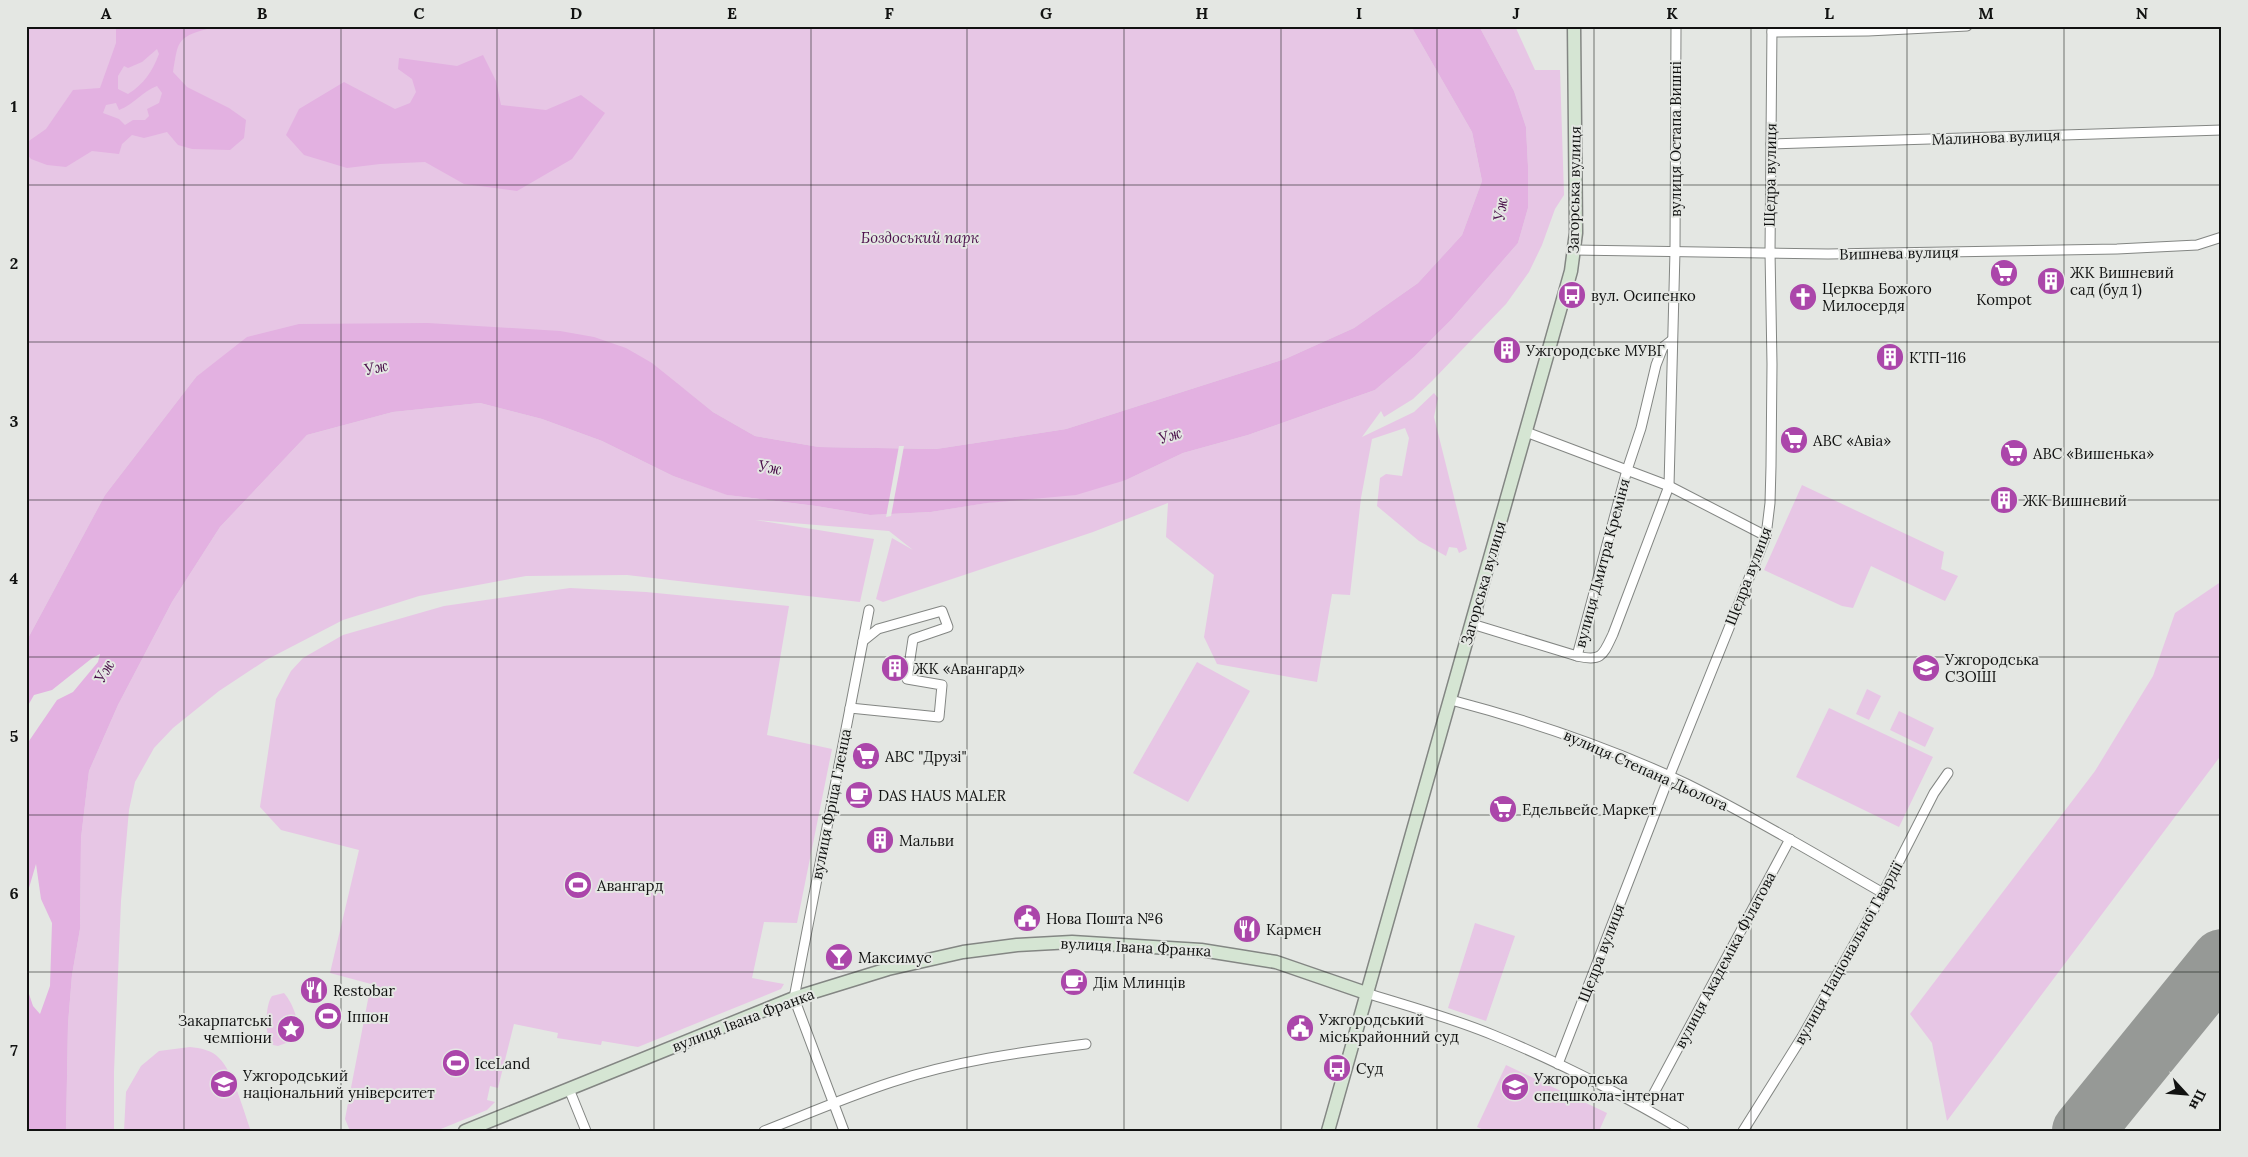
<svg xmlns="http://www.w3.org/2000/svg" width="2248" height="1157" font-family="Lora,serif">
<rect width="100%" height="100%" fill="#e4e7e3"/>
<g fill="#e7c6e5">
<path d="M26,26h1385l61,106 10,49 -20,54 -44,48 -64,45 -69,31 -219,70 -130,20 -117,-2 -64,-11 -42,-24 -29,-23 -488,-12 -91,118 -79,147z"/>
<path d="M1479,26h36l20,44h25l4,125 -9,14 -13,36 -13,27 -23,32 -74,77 -19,18 -29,18 -3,-6 -19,26 52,-25 20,-19 4,5 -4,19 33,132 -8,4 -2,-5 -8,-1 -3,9 -27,-15 -42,-35 3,-28 6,-4 16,2 7,-38 -4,-10 -33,11 -11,59 -11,97 -18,-1 -15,88 -100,-18 -13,-27 10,-62 -48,-38 2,-34 -75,29 -210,70 -7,-3 16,-61 21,12 -24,-19 -134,-11 119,19 -14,63 -233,-27 -101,1 -107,20 -76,24 -77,40 -47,31 -46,37 -19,20 -19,34 -6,28 -8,91 -7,171v59h-48l2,-107 4,-49 8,-46 1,-91 8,-67 29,-66 54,-103 48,-75 87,-92 86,-23 87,-9 62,16 60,22 71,35 55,19 88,11 54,9 61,-3 195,-32 57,-27 65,-18 127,-45 40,-34 36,-36 67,-77 10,-35v-42l-2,-39 -12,-36z"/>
<path d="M1802,485l142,67 -3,17 17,7 -13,25 -74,-35 -18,42 -11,-2 -78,-36z"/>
<path d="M2222,581v173l-275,367 -15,-78 -22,-29 185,-243 58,-95 22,-63z"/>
<path d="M570,588l76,4 143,14 -22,129 65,14 -35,174 -33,-1 -12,56 32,6 -3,5 -143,58 -36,-6 -1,4 -44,-7 1,-5 -44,-9 -16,64 -8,-2 -3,14 8,2 -8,8 -51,21h-86l-5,-12 26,-135 -41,-11 29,-123 -78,-20 -21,-23 16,-108 15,-28 12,-13 40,-23 101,-29z"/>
<path d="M1197,662l53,29 -62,111 -55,-29z"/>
<path d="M1867,689l14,7 -12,24 -13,-6z"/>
<path d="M1829,708l104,49 -34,70 -103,-50z"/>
<path d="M1899,711l35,17 -9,19 -35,-17z"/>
<path d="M1475,923l40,13 -29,85 -38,-13z"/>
<path d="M284,993c9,10 19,35 10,47l-16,6 -5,-1c-9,-7 -8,-40 -1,-49z"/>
<path d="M190,1047c10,1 22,3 29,11 15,15 24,52 32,73h-127l2,-39 15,-26 18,-15z"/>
<path d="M1506,1065l101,48 -8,18h-113l-9,-4z"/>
</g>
<g fill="#e3b1e1" fill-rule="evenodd">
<path d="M116,26h87l4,3c-31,8 -29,14 -34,43l14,15 42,21 17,12 -2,18 -14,12 -38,-1 -14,-4 -11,-13 -23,6 -12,-3 -10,9 -3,10 -27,-3 -26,16 -19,-2 -16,-6 -5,-6v-10l20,-14 27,-39 27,-2 16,-45zM157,49l2,5c-7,18 -15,30 -31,40l-10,-5v-13l6,-10 4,2 14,-6zM157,86l5,7 -3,10 -12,6 2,7 -4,4h-12l-8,5 -6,-6 -16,-6 3,-8 10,-2 3,7c16,-6 22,-18 38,-24z"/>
<path d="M1411,26h68l35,65 12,36 2,39v42l-10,35 -67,77 -36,36 -40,34 -127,45 -65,18 -57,27 -50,15 -89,8 -56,9 -61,3 -54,-9 -89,-11 -54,-19 -71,-35 -60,-22 -62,-16 -87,9 -86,23 -87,92 -48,75 -54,103 -29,66 -8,67 -1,91 -8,46 -4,49 -2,107h-40v-146l7,21 7,8 10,-28 2,-63 -11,-24 -5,-35 -10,34v42v-199h3l28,-41 16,-8 25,-30 2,-8 -9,5 -39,31 -18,5 -8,14v-67l79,-147 91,-118 51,-40 52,-13 129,-1 132,8 34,6 32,11 26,15 61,49 42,24 64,11 117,2 130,-20 219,-70 69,-31 64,-45 44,-48 20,-54 -10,-49z"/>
<path d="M483,55l13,26 5,24 45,5 35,-15 24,18 -33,46 -55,32 -53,-7 -39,-22 -45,2 -33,4 -43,-13 -18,-20 13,-26 45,-27 51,27 15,-6 6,-11 -4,-13 -14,-10 1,-11 58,8z"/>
</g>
<path fill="#e4e7e3" d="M899,446h5l-13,70 -5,1z"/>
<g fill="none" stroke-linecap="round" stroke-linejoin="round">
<path stroke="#969996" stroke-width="62" d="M2083,1131l139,-171"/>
<defs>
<g id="street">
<path d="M1772,32l96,-1 99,-5"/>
<path d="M1771,144l451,-14"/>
<path d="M1574,250l254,4 289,-5 80,-4 25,-8"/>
<path d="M1526,432l143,54 97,50"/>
<path d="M1472,624l105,32c25,6 26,-1 36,-22l56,-148 6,-235 1,-225"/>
<path d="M1577,656l50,-186 14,-42 15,-63 7,-18 9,-7"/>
<path d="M1451,700c80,21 160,48 236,84 67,33 131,72 196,109"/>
<path d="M850,708l89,9 3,-32 -35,-6 6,-40 35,-12 -6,-16 -64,18 -15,12"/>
<path d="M1366,993c42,13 86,25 127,42 66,27 130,60 191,96"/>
<path d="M1558,1064l111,-287 97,-241 4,-33 1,-37 1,-102 -2,-112 2,-226"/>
<path d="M569,1089l17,42"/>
<path d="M1646,1108l144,-269"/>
<path d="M764,1131c43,-17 85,-35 128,-49 63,-21 129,-30 194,-38"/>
<path d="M844,1131l-50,-133 75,-388"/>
<path d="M1743,1131l59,-94 81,-144 51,-100 14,-20"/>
</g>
<g id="secondary">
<path d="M465,1131l329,-133 94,-29 75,-17 54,-7 55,-3 129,8 75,12 90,31"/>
<path d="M1328,1131l243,-860 5,-38 -2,-207"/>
</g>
</defs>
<use href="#street" stroke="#838683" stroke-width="11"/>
<use href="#secondary" stroke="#838683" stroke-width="15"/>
<use href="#street" stroke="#fff" stroke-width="9"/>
<use href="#secondary" stroke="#d5e5d3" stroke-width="12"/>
</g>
<path fill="none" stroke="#111211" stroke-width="1" stroke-opacity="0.55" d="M184,26v1105M341,26v1105M497,26v1105M654,26v1105M811,26v1105M967,26v1105M1124,26v1105M1281,26v1105M1437,26v1105M1594,26v1105M1751,26v1105M1907,26v1105M2064,26v1105M26,185h2196M26,342h2196M26,500h2196M26,657h2196M26,815h2196M26,972h2196"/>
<defs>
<symbol id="supermarket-disc" viewBox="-11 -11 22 22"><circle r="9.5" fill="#ab46aa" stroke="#e4e7e3"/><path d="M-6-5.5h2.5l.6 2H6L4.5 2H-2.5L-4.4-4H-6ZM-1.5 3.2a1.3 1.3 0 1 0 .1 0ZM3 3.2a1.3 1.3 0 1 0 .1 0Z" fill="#fff"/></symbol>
<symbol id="building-disc" viewBox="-11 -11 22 22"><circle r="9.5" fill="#ab46aa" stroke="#e4e7e3"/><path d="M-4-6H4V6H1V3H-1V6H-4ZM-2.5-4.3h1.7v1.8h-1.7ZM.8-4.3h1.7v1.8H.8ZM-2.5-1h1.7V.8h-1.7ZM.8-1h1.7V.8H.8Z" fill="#fff"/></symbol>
<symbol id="bus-disc" viewBox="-11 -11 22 22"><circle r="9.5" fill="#ab46aa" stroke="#e4e7e3"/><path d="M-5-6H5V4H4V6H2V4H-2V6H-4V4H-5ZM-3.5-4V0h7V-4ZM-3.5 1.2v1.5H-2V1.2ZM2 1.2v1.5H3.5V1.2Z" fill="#fff"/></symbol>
<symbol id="church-disc" viewBox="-11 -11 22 22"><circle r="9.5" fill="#ab46aa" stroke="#e4e7e3"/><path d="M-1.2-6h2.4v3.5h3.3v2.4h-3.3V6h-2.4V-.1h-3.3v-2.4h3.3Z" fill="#fff"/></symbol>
<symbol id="school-disc" viewBox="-11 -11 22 22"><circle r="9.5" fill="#ab46aa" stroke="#e4e7e3"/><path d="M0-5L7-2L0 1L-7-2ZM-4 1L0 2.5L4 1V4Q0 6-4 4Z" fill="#fff"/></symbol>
<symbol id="cafe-disc" viewBox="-11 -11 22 22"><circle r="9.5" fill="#ab46aa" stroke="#e4e7e3"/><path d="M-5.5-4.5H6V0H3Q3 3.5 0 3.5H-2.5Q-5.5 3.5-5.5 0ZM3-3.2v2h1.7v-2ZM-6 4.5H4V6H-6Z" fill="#fff"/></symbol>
<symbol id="stadium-disc" viewBox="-11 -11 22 22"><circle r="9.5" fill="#ab46aa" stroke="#e4e7e3"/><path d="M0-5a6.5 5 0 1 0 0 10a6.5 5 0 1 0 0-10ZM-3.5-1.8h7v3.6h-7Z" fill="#fff"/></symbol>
<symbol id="civic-disc" viewBox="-11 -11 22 22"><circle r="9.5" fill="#ab46aa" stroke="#e4e7e3"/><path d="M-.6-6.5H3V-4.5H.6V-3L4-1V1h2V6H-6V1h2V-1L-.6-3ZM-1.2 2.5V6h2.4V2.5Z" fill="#fff"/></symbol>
<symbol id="restaurant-disc" viewBox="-11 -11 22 22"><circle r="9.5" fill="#ab46aa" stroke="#e4e7e3"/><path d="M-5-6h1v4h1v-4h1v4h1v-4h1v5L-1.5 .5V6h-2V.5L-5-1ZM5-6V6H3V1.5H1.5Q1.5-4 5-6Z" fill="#fff"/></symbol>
<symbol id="bar-disc" viewBox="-11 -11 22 22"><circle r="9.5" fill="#ab46aa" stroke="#e4e7e3"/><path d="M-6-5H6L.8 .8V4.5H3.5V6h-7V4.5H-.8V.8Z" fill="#fff"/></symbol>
<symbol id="sight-disc" viewBox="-11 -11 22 22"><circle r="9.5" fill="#ab46aa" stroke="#e4e7e3"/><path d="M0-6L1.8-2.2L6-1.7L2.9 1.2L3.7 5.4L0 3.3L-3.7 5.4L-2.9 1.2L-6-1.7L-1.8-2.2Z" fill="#fff"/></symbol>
<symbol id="university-disc" viewBox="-11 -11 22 22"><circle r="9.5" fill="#ab46aa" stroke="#e4e7e3"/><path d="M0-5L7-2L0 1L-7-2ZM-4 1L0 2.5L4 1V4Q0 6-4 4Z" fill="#fff"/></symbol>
</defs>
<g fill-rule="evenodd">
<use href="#supermarket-disc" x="1988" y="257" width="32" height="32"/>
<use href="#building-disc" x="2035" y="265" width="32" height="32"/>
<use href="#bus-disc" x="1556" y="279" width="32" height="32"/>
<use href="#church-disc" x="1787" y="281" width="32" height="32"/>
<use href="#building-disc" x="1491" y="334" width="32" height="32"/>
<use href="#building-disc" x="1874" y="341" width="32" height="32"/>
<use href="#supermarket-disc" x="1778" y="424" width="32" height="32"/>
<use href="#supermarket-disc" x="1998" y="437" width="32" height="32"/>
<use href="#building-disc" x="1988" y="484" width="32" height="32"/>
<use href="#building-disc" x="879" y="652" width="32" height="32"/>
<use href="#school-disc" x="1910" y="652" width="32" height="32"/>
<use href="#supermarket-disc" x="850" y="740" width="32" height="32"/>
<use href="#cafe-disc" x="843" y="779" width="32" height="32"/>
<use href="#supermarket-disc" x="1487" y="793" width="32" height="32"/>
<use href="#building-disc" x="864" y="824" width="32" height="32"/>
<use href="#stadium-disc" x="562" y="869" width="32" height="32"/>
<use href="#civic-disc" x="1011" y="902" width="32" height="32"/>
<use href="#restaurant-disc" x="1231" y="913" width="32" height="32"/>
<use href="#bar-disc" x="823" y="941" width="32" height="32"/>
<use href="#cafe-disc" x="1058" y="966" width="32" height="32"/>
<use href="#restaurant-disc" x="298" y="974" width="32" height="32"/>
<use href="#stadium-disc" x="312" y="1000" width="32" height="32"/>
<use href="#civic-disc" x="1284" y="1012" width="32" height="32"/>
<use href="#sight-disc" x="275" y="1013" width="32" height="32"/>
<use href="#stadium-disc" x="440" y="1047" width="32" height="32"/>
<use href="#bus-disc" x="1321" y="1052" width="32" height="32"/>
<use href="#university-disc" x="208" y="1068" width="32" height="32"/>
<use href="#school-disc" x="1499" y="1071" width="32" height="32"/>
</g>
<g text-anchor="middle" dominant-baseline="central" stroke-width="4" stroke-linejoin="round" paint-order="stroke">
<g font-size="15" fill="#111211" stroke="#e4e7e3">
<text transform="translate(1996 137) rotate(-2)">Малинова вулиця</text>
<text transform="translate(1675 139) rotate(-90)">вулиця Остапа Вишні</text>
<text transform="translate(1770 175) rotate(-89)">Щедра вулиця</text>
<text transform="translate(1574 190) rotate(-89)">Загорська вулиця</text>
<text transform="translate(1899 253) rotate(-1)">Вишнева вулиця</text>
<text transform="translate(1602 563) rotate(-75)">вулиця Дмитра Креміня</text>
<text transform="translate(1748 576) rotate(-69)">Щедра вулиця</text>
<text transform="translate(1483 583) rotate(-74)">Загорська вулиця</text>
<text transform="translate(1646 770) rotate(24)">вулиця Степана Дьолога</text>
<text transform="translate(831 804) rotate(-79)">вулиця Фріца Гленца</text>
<text transform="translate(1136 947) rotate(3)">вулиця Івана Франка</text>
<text transform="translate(1601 953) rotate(-69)">Щедра вулиця</text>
<text transform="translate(1848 953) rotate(-61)">вулиця Національної Гвардії</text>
<text transform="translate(1725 960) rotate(-62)">вулиця Академіка Філатова</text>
<text transform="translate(743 1020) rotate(-21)">вулиця Івана Франка</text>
</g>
<g font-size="15" font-style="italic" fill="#4c114c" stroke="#e4e7e3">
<text x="920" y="237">Боздоський парк</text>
</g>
<g font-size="15" fill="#111211" stroke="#e4e7e3" text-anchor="start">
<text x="2070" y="272">ЖК Вишневий<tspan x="2070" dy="17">сад (буд 1)</tspan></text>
<text x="1822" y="288">Церква Божого<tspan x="1822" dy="17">Милосердя</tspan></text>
<text x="1591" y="295">вул. Осипенко</text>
<text x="2004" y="299" text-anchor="middle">Kompot</text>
<text x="1526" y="350">Ужгородське МУВГ</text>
<text x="1909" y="357">КТП-116</text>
<text x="1813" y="440">ABC «Авіа»</text>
<text x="2033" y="453">ABC «Вишенька»</text>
<text x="2023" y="500">ЖК Вишневий</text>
<text x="1945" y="659">Ужгородська<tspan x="1945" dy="17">СЗОШІ</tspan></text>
<text x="914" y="668">ЖК «Авангард»</text>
<text x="885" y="756">ABC "Друзі"</text>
<text x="878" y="795">DAS HAUS MALER</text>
<text x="1522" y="809">Едельвейс Маркет</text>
<text x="899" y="840">Мальви</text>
<text x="597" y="885">Авангард</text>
<text x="1046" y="918">Нова Пошта №6</text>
<text x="1266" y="929">Кармен</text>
<text x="858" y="957">Максимус</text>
<text x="1093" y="982">Дім Млинців</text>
<text x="333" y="990">Restobar</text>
<text x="347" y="1016">Іппон</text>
<text x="1319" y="1019">Ужгородський<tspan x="1319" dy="17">міськрайонний суд</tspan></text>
<text x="272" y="1020" text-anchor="end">Закарпатські<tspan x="272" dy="17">чемпіони</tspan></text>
<text x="475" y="1063">IceLand</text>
<text x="1356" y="1068">Суд</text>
<text x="243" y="1075">Ужгородський<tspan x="243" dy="17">національний університет</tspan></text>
<text x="1534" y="1078">Ужгородська<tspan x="1534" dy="17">спецшкола-інтернат</tspan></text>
</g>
<g font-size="16" font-style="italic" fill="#4a0f4a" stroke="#e4e7e3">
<text transform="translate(1500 209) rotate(-82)">Уж</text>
<text transform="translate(376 367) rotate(-12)">Уж</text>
<text transform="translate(1170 435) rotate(-16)">Уж</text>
<text transform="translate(770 467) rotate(9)">Уж</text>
<text transform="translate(104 671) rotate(-60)">Уж</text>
</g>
</g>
<rect width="2248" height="1157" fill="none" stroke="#e4e7e3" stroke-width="55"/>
<g transform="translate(2186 1094) rotate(116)" stroke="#e4e7e3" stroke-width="4" paint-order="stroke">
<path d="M0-4L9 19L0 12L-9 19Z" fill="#111211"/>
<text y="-8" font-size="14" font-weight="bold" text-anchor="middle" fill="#111211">Пн</text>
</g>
<rect x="28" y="28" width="2192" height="1102" fill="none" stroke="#111211" stroke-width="2"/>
<g font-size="16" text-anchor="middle" font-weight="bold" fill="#111211">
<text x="106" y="19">A</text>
<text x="262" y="19">B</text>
<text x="419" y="19">C</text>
<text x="576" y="19">D</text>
<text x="732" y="19">E</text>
<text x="889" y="19">F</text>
<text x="1046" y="19">G</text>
<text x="1202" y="19">H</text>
<text x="1359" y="19">I</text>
<text x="1516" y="19">J</text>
<text x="1672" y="19">K</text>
<text x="1829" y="19">L</text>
<text x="1986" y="19">M</text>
<text x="2142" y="19">N</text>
<text x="14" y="112">1</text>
<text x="14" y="269">2</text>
<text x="14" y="427">3</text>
<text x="14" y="584">4</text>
<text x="14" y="742">5</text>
<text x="14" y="899">6</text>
<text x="14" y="1056">7</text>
</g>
</svg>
